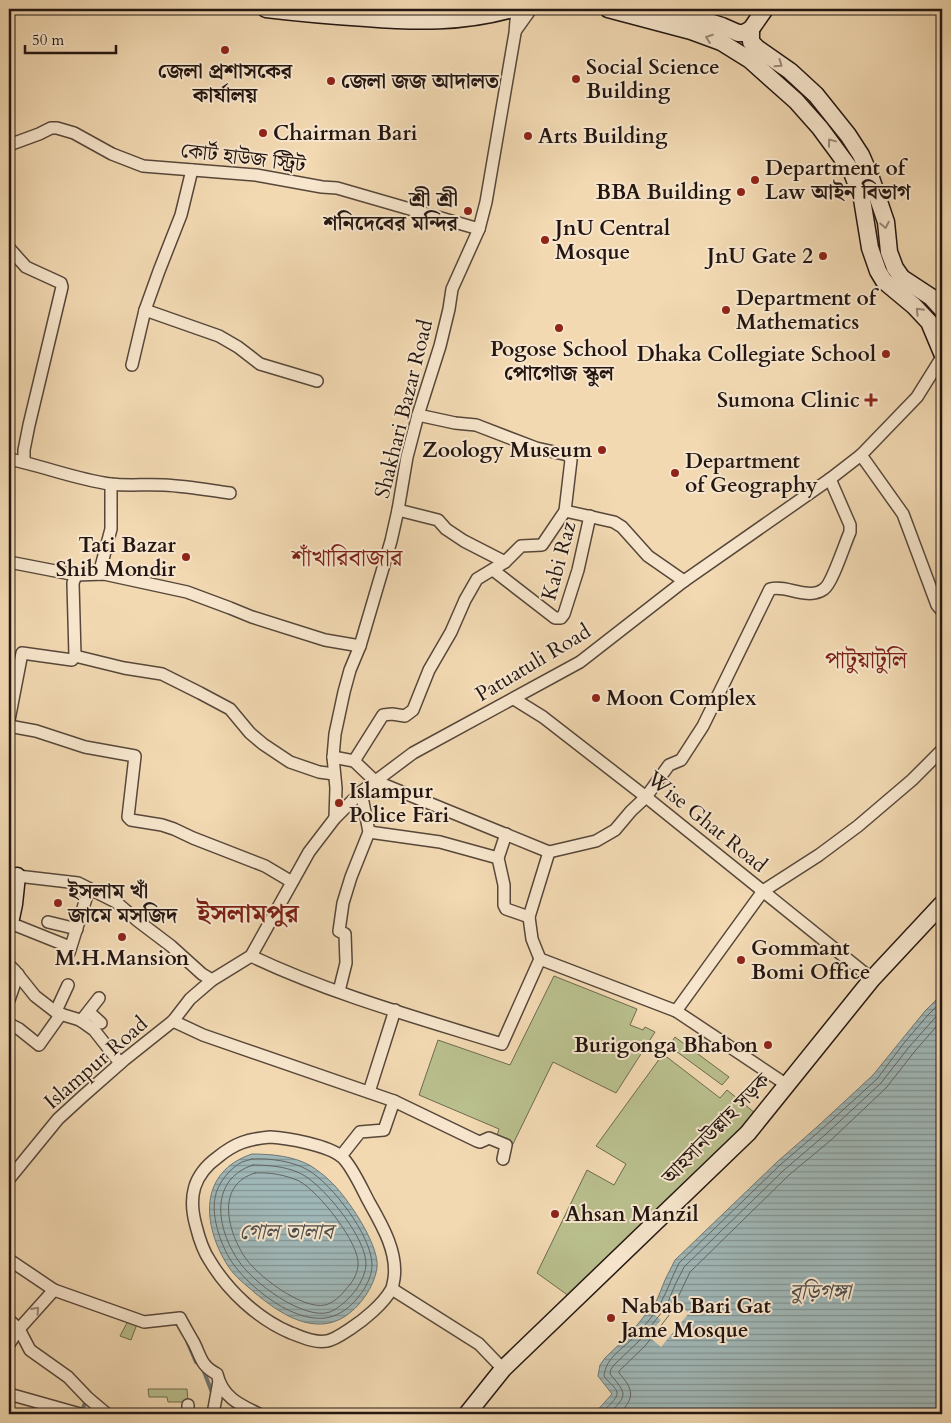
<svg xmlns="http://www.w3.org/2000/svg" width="951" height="1423" font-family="Cardo,'Noto Serif Bengali',serif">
<defs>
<pattern id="water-rules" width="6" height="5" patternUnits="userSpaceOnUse" patternTransform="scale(1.25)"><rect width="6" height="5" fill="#a0b7b7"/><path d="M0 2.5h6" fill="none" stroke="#829493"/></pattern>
</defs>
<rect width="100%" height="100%" fill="#f2d9b2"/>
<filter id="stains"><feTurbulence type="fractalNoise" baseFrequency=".004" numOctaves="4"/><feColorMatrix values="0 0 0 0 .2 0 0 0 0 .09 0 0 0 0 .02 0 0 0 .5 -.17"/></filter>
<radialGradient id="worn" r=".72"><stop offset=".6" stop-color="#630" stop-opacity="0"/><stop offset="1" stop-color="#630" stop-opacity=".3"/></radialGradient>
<g fill="#b9bf8d" stroke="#6e6a50">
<path d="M554,976l83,33 -7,16 13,5 2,-3 10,5 -39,61 -63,-31 -41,84 -16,-7 3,-10 -80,-34 19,-55 72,25z"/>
<path d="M675,1037l54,40 -7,8 -53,-39z"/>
<path d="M663,1054l57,44 7,-8 28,23 -182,186 -36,-26 50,-103 27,15 12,-21 -30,-18z"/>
<path d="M128,1321l9,3 -6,16 -11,-4z"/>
<path d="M148,1389h39l1,13h-20l-1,-5h-18z"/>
</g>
<g fill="url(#water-rules)" stroke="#6e7775">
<path d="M942,994v420h-348l18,-20 -14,-18 2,-11 5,-7 25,-24 27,-34 8,-20 10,-20 102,-98 41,-36 55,-51 52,-64z"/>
<path d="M252,1154c19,0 42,2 59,12 6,4 13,9 18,14 17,15 51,65 48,88 -3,19 -17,39 -33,49 -31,19 -65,-4 -89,-24 -9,-8 -20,-16 -27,-27 -26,-41 -30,-94 24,-112z"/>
</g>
<path fill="#f2d9b2" d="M653,1301l15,13 9,-11 12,10 -28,34 -13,-11 13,-16 -14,-11z"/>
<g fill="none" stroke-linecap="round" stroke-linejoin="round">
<g stroke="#626664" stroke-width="1">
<path d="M252,1159c18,-1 40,2 56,11 24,14 64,66 64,95 0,18 -17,40 -32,48 -34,20 -86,-21 -106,-48 -12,-16 -23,-47 -19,-67 2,-14 15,-30 27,-36 3,-1 7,-2 10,-3z"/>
<path d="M253,1165c17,0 38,2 52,11 21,13 62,63 61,89 -1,12 -9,25 -17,33 -5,5 -12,11 -19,14 -26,9 -78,-30 -92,-52 -21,-31 -30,-80 15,-95z"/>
<path d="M255,1173c14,-1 31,2 44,8 19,10 62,63 59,85 -1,9 -6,17 -12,23 -5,7 -13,14 -21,16 -23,5 -69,-30 -81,-49 -17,-27 -28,-71 11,-83z"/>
<path d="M600,1414c4,-4 19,-16 17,-22 -2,-6 -10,-11 -13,-16 2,-19 19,-27 30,-39 10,-10 21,-23 27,-35 7,-12 11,-26 18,-39l101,-98 42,-36 55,-50 27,-36 24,-28 14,-14"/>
<path d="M609,1414c18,-19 19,-19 1,-40l1,-5 3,-4 25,-24 27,-34 9,-22 9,-18 100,-97 42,-36 55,-51 28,-36 33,-37"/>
<path d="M619,1414c16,-16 15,-24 0,-41v-2l26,-25 25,-32 20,-42 99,-97 42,-35 55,-52 29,-37 27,-31"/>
</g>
<g stroke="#6e7775" stroke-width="4">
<path d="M187,1341l9,21 3,1"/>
<path d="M203,1369l10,26"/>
<path d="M81,1413l6,-15"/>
</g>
<defs>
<g id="street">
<path d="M516,30l15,-21"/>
<path d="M9,145l30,-11 12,-6h6l17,5 38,21 31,12 113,9 66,12 15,1 142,41"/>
<path d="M9,248l17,19 35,16 1,4 -33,138 -5,25v12"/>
<path d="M145,310l74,26 19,11 22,17 57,17"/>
<path d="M132,365l13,-55 14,-39 22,-56 11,-45"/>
<path d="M861,455l42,59 34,91 5,6"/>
<path d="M9,459c34,7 66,20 101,25 18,2 36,0 54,1 22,1 44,5 66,8"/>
<path d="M398,510l40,10 8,9 18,12 41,21"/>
<path d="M565,511l49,11 8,5 26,29 36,25"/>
<path d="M9,562l67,13 28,-1 83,18 43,16 22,9 73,23 35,6"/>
<path d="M493,570l62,48h6l3,-4 14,-44 12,-54"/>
<path d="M99,574l12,-45v-45"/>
<path d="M75,656l-2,-73 3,-8"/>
<path d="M514,699l29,18 103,80 226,182"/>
<path d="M9,720l13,-67 50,7 3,-4 49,12 38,6 38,19 30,16 20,24 13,11 27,18 29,10 15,2"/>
<path d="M9,726l27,5 49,16 50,9 -7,61 3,3 31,5 12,4 19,9 72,28 27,16"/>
<path d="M333,757l21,4 21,20 174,71 47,-11 19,-11 16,-19 15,-14 23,-32 12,-5 22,-34 67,-137c12,-3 23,3 35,4 6,1 14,0 19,-4 8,-5 21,-46 26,-57v-7l-20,-46"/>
<path d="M354,761l29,-46 9,-1 13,2 8,-6 16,-40 22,-38 14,-32 12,-21 28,-17 16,-16 21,-1 23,-34 6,-51 -3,-5 -32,-7 -60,-23 -21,-2 -37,-8"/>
<path d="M335,818l1,-30 -3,-31 2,-23 9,-42 6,-22 10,-24 31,-105 7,-31 9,-53 11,-42 22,-69 9,-37 3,-20 27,-60 7,-27 29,-169 2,-24"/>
<path d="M369,832l71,10 58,16"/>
<path d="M506,834l-8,24 6,27v20l2,4 23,8"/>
<path d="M9,875l69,8 38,19 22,19 33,25 31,28 10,6"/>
<path d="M48,922l29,7"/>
<path d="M9,927l1,-4 55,22 -2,7"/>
<path d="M69,953l20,-64"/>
<path d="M251,956c80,38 167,62 251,88l38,-85 136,52 111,74"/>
<path d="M540,959l-8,-20 -3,-22 20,-65"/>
<path d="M9,965l6,6 20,25 22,17 23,7 14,10 26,33"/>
<path d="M339,991l7,-28 -1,-29 -6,-3 4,-28 8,-26 18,-45 -8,-40"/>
<path d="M9,1000l9,-26"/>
<path d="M56,1011l12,-26"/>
<path d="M676,1011l87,-120 56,-36 39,-29 54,-46 30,-30"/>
<path d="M89,1012l12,11"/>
<path d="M81,1021l18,-23"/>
<path d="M173,1021l30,14 191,66 83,40 3,1 9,-4 17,7 -3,14"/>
<path d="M9,1024l10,5 20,16 22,-31"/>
<path d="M369,1092l26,-82"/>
<path d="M270,1137c17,1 58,8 72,20 10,9 20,32 27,45 13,23 29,50 25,77 -1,4 -1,8 -3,11 -8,14 -27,30 -41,39 -6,4 -16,11 -23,12 -13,2 -25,-4 -36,-8 -33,-14 -63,-42 -81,-72 -7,-10 -11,-23 -14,-35 -8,-29 -3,-51 22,-69 17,-14 30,-18 52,-20z"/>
<path d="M341,1156l19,-24 24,-2 10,-29"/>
<path d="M9,1179l49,-60 24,-22 42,-37 49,-39 17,-22 22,-19 39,-24 58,-104 26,-34 26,-26 52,-39 167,-91 104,-81 146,-102 31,-24 56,-58 25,-40"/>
<path d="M9,1262l2,-1 43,29 90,32 36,-4c4,8 9,16 14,25 7,14 7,23 23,31 5,23 23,31 42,40"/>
<path d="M392,1289l87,55 24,25"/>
<path d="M9,1320l10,9 11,21 38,27 20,21 19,16"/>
<path d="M9,1344l10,-15 35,-39"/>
<path d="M9,1394l71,20"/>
<path d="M188,1414v-9"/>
<path d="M213,1414l6,-33"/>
</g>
<g id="secondary">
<path d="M266,9c34,4 67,7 100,9 50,4 97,5 146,-9"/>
<path d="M608,9l83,22 30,11 29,18 46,41 24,27 31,42 11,29 8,49 8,23 6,10 30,25 15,16 13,31"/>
<path d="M667,9l55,17 16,7h6l7,-4 14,-20"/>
<path d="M751,29v13l6,6 33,23 26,24 32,40 13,20 10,23 15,44 3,30 6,16 7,10 29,19 11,12"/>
<path d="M10,923l4,-19 3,-28"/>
<path d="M467,1414l36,-45 245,-236 124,-154 70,-75"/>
</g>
</defs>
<use href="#street" stroke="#57473a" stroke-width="14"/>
<use href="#secondary" stroke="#231612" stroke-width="19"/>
<use href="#street" stroke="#f7e6cd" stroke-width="11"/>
<use href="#secondary" stroke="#f7e6cd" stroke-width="16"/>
</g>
<defs><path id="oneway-chevron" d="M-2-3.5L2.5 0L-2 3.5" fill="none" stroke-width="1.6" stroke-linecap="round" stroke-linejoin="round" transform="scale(1.25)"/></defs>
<g stroke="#988879">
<use href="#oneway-chevron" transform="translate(709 38) rotate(-160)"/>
<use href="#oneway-chevron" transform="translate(779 64) rotate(35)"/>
<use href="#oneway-chevron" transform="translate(831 142) rotate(-127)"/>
<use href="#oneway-chevron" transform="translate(885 225) rotate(79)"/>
<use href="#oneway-chevron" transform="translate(919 311) rotate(-134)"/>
<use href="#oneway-chevron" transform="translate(36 1310) rotate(-48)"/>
</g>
<g fill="#8f2418" stroke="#f7e6cd" stroke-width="2">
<circle cx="225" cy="50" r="5"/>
<circle cx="576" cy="79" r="5"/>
<circle cx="331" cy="81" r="5"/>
<circle cx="263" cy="133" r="5"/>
<circle cx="528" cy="136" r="5"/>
<circle cx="755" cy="180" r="5"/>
<circle cx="741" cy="192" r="5"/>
<circle cx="468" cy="211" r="5"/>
<circle cx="545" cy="240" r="5"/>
<circle cx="823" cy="256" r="5"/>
<circle cx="726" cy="310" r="5"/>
<circle cx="559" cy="328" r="5"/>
<circle cx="886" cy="354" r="5"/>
<path d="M868.5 392.5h5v5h5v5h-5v5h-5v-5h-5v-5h5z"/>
<circle cx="602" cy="450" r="5"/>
<circle cx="675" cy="473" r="5"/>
<circle cx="186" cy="557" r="5"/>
<circle cx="596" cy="698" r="5"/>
<circle cx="339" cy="803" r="5"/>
<circle cx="58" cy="903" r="5"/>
<circle cx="122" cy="937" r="5"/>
<circle cx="741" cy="960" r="5"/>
<circle cx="768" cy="1045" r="5"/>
<circle cx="555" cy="1214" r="5"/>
<circle cx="611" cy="1318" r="5"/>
</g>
<g text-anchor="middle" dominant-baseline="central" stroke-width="4" stroke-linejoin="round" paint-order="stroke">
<g font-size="21" font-weight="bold" fill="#231612" stroke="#f7e6cd" text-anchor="start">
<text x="586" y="67">Social Science<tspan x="586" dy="24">Building</tspan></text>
<text x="225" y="71" text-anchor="middle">জেলা প্রশাসকের<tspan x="225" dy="24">কার্যালয়</tspan></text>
<text x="341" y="81">জেলা জজ আদালত</text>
<text x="273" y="133">Chairman Bari</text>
<text x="538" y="136">Arts Building</text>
<text x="765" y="168">Department of<tspan x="765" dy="24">Law আইন বিভাগ</tspan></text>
<text x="731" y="192" text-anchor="end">BBA Building</text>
<text x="458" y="199" text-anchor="end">শ্রী শ্রী<tspan x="458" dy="24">শনিদেবের মন্দির</tspan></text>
<text x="555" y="228">JnU Central<tspan x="555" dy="24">Mosque</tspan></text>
<text x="813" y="256" text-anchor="end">JnU Gate 2</text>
<text x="736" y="298">Department of<tspan x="736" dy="24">Mathematics</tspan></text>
<text x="559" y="349" text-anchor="middle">Pogose School<tspan x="559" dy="24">পোগোজ স্কুল</tspan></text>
<text x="876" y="354" text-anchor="end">Dhaka Collegiate School</text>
<text x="860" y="400" text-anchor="end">Sumona Clinic</text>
<text x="592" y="450" text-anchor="end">Zoology Museum</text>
<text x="685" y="461">Department<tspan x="685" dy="24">of Geography</tspan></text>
<text x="176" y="545" text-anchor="end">Tati Bazar<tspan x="176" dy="24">Shib Mondir</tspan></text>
<text x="606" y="698">Moon Complex</text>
<text x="349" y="791">Islampur<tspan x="349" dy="24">Police Fari</tspan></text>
<text x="68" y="891">ইসলাম খাঁ<tspan x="68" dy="24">জামে মসজিদ</tspan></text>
<text x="751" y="948">Gommant<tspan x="751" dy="24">Bomi Office</tspan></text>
<text x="122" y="958" text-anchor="middle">M.H.Mansion</text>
<text x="758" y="1045" text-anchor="end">Burigonga Bhabon</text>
<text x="565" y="1214">Ahsan Manzil</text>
<text x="621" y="1306">Nabab Bari Gat<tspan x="621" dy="24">Jame Mosque</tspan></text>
</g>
<g font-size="21" fill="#231612" stroke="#f7e6cd">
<text transform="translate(243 158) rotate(7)">কোর্ট হাউজ স্ট্রিট</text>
<text transform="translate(404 409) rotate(-76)">Shakhari Bazar Road</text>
<text transform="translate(559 561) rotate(-75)">Kabi Raz</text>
<text transform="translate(533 663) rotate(-31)">Patuatuli Road</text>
<text transform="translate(707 822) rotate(39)">Wise Ghat Road</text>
<text transform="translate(96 1063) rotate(-41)">Islampur Road</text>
<text transform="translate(716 1129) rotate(-46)">আহসানউল্লাহ সড়ক</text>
</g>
<g font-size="22" font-style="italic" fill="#4f4e4c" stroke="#f7e6cd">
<text x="286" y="1232">গোল তালাব</text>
<text x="820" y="1292">বুড়িগঙ্গা</text>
</g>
<g font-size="24" fill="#7a1f14" stroke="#f7e6cd">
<text x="347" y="558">শাঁখারিবাজার</text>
<text x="866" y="660">পাটুয়াটুলি</text>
</g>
<g font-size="26" font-weight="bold" fill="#7a1f14" stroke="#f7e6cd">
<text x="248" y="913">ইসলামপুর</text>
</g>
</g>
<rect width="951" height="1423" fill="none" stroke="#f2d9b2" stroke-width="30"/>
<rect x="10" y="10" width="931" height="1403" fill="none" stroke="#231612" stroke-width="2.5"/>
<rect x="15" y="15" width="921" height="1393" fill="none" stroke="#231612"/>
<path d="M25 45v8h91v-8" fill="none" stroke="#231612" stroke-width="2.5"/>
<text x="32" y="45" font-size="15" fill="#231612" stroke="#f7e6cd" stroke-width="4" paint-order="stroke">50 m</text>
<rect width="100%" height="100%" filter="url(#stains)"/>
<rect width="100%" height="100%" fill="url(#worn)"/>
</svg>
